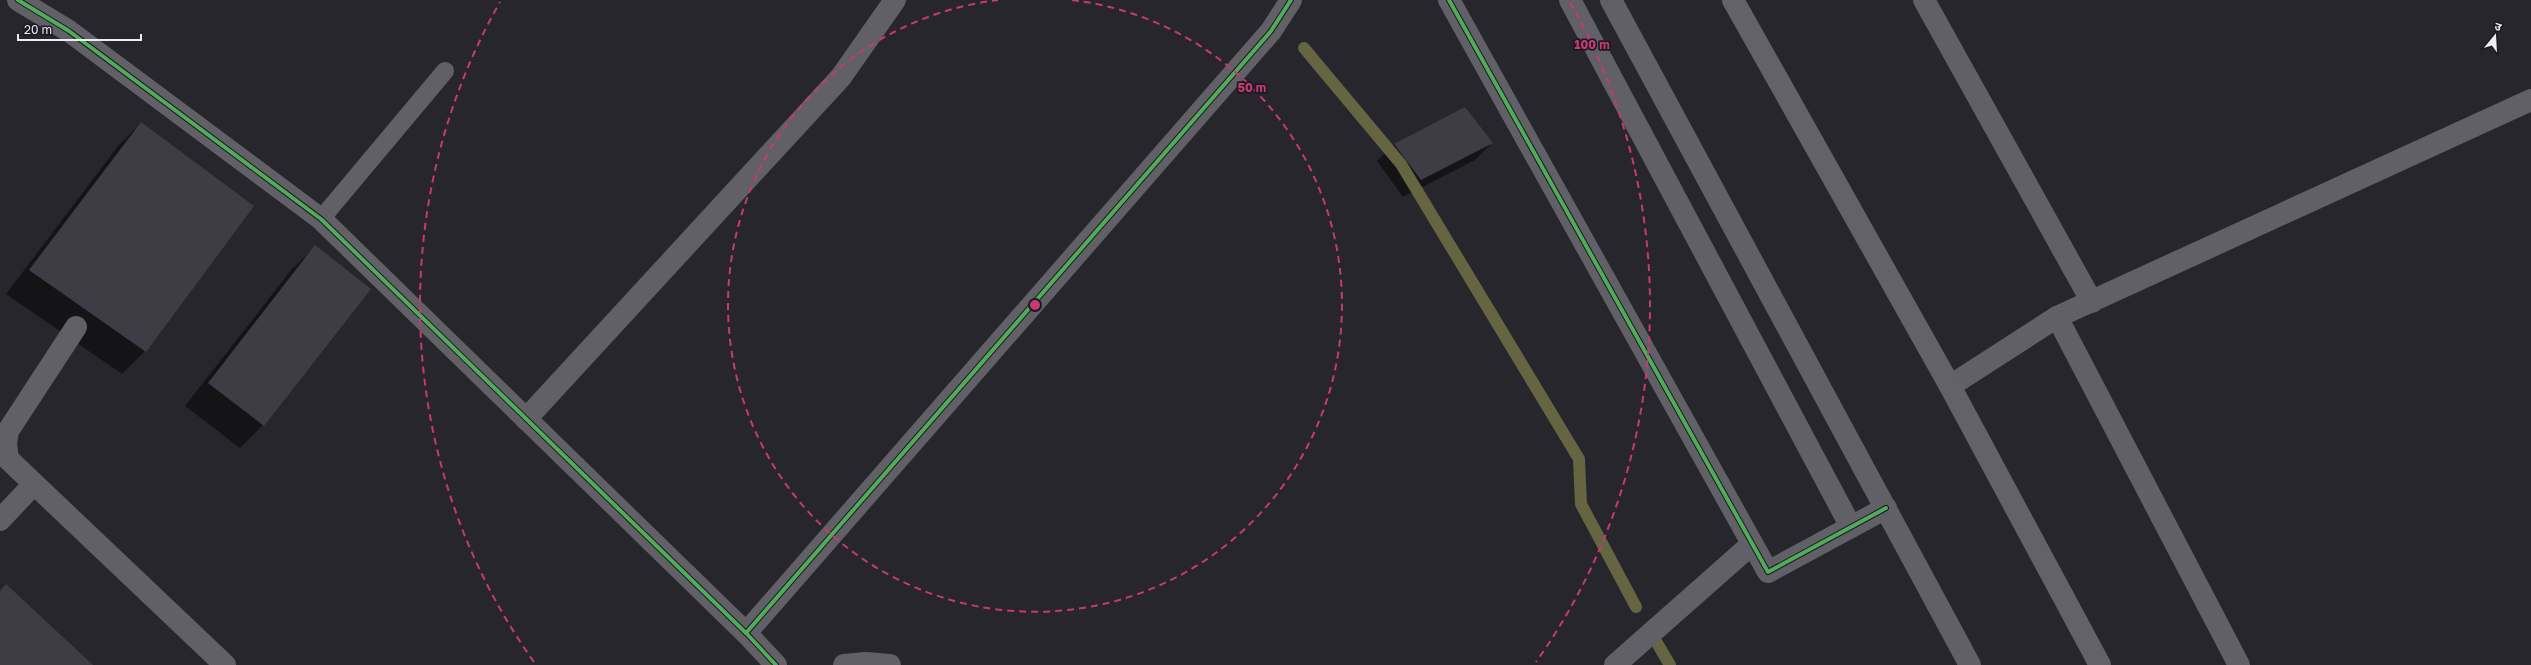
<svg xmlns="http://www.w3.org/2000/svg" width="2531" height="665" font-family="'Golos Text','Noto Sans Devanagari',sans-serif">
<rect width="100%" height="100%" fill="#27262c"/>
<g fill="#0007">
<path d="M141,123l4,228 -23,23 -116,-80 112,-148z"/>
<path d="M1492,143l-17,17 -72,37 -26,-36 17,-17z"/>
<path d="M315,247l-52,178 -23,23 -55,-42 106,-136z"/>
</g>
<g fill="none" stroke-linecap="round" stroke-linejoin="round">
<g stroke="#666542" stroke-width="12">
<path d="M1304,48l97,116 178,295 2,45 55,103"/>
<path d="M1657,643l13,22"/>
</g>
</g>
<g fill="#3e3d46">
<path d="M1465,107l28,36 -72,37 -27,-36z"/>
<path d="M141,122l113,84 -108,146 -117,-82z"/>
<path d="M315,245l56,44 -107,137 -56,-43z"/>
<path d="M6,584l87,81h-93v-74z"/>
</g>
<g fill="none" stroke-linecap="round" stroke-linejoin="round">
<path stroke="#616066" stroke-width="18" d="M321,219l124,-148"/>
<g stroke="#616066" stroke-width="22">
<path d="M18,0l51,31 252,188 425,414 30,32"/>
<path d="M1449,0l319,572 118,-64"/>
<path d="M1570,0l281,527"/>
<path d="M1611,0l359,665"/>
<path d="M1924,0l168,302"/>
<path d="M2057,317l182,348"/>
<path d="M76,327l-68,104 -2,13 2,15 217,206"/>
<path d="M526,419l315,-342 54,-77"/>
<path d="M0,520l34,-36"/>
<path d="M746,633l525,-602 20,-31"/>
<path d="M844,665l22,-2 24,2"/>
<path d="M1615,665l137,-121"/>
</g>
<path stroke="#616066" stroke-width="22" d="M1950,386l107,-69 474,-217"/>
<path stroke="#636269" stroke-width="22" d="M1733,0l217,386 150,279"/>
<defs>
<g id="cycleway">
<path d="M18,0l51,31 252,188 425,414 30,32"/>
<path d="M1449,0l319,572 118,-64"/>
<path d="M746,633l525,-602 20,-31"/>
</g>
</defs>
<use href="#cycleway" stroke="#1b1a24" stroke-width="6"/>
<use href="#cycleway" stroke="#51ab58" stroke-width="4"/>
</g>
<g fill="none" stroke="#c83872" stroke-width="2" stroke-dasharray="7 5">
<path d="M1072 0A307 307 0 1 1 998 0"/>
<path d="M534 662A615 615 0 0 1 500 2M1570 2A615 615 0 0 1 1536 662"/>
</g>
<circle cx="1035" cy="305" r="6" fill="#c83872" stroke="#1b1a24" stroke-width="2"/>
<g font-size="12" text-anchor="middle" font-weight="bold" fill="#c83872" stroke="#1b1a24" stroke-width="3.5" stroke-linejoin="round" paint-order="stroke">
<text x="1592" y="49">100 m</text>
<text x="1252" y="92">50 m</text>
</g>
<g transform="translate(2495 36) rotate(18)" stroke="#1b1a24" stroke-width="3" paint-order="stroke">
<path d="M0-3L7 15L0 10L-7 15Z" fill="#ededf4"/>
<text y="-6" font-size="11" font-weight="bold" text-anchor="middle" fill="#ededf4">उ</text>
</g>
<path d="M18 34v6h123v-6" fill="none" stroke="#ededf4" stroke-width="2"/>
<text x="24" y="34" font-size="12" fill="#ededf4" stroke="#1b1a24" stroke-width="3" paint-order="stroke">20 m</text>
</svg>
